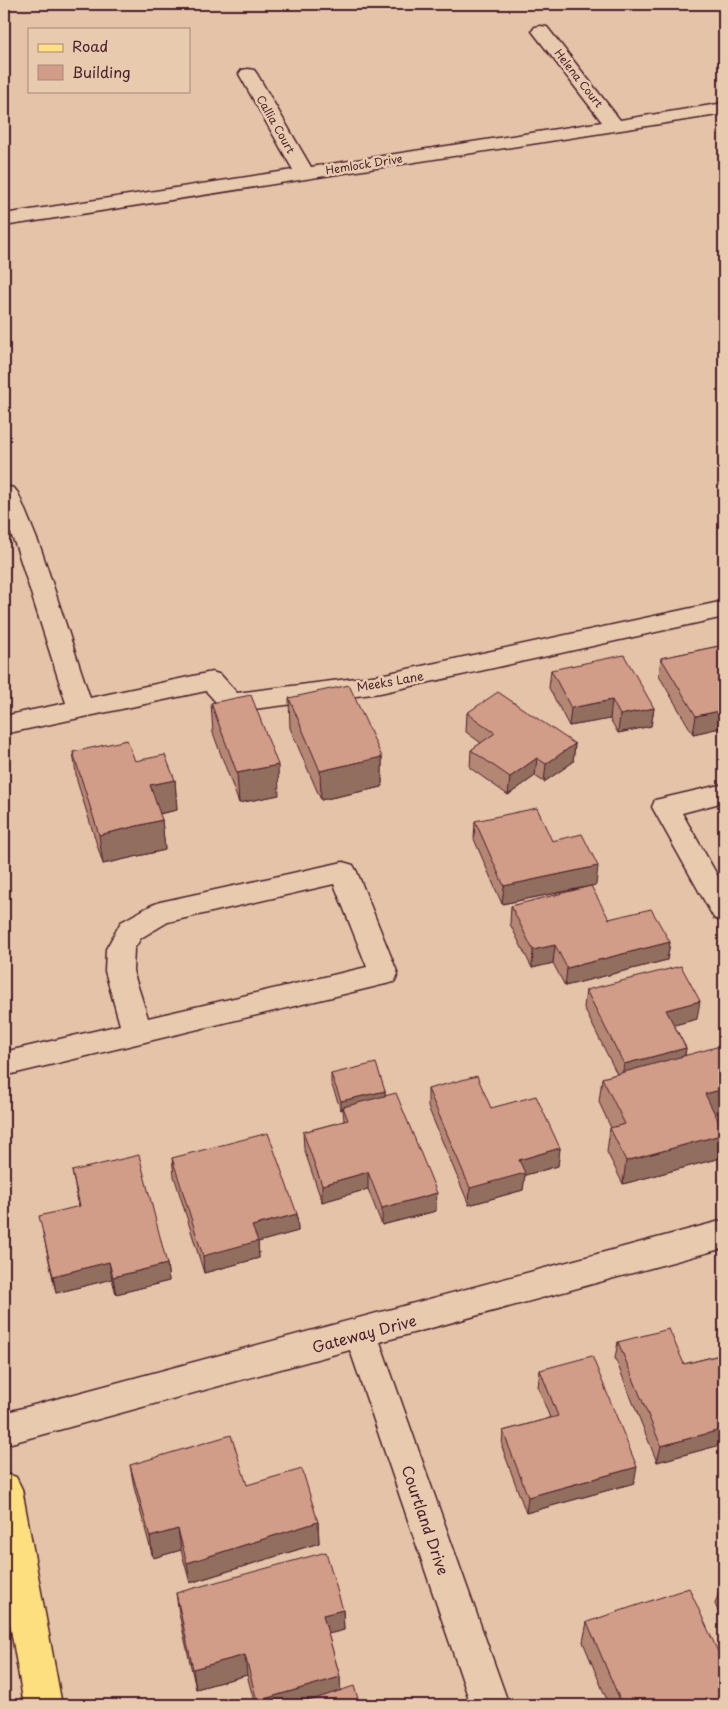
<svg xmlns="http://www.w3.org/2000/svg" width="728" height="1709" font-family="'Playpen Sans',sans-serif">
<rect width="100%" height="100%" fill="#e5c3a8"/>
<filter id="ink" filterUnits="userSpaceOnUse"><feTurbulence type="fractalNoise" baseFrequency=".02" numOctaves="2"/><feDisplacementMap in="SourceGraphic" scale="10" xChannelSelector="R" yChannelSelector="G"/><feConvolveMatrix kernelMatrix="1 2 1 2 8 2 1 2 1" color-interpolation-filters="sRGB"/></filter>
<g filter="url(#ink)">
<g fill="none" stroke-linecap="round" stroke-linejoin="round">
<defs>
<g id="minor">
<path d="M541,26l6,1 73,93 104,-17v11l-720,112v-12l289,-44 -54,-96 3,-4 6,-1 6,1 3,4 54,93 291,-45 -70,-91 3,-4z"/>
<path d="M4,486l10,2 4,5 23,56 49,149 122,-26 9,3 16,18 143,-18 344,-74v16l-344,76 -149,19 -9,-3 -16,-18 -202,43v-18l62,-13 -49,-154 -13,-33z"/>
<path d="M724,784v18l-42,11 42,74v35l-10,-4 -62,-111 3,-7z"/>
<path d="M343,862l10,3 4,7 41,102 -4,8 -390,94v-24l116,-27 -15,-54 1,-22 15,-27 29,-16 10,-4zM334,884l33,83 -219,51 -15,-47 1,-22 7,-11 27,-16z"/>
<path d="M724,1220v28l-344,94 129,363h-38l-121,-355 -346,95v-32z"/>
</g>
<path id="major" d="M4,1473l12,4 6,12 40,216h-38l-20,-116z"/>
</defs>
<use href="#minor" stroke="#4a1f2b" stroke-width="3"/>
<use href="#major" stroke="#4a1f2b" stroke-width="3"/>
<use href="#minor" fill="#e8caaf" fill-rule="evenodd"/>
<use href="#major" fill="#fddf80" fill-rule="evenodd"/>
</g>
<g fill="#b48775" stroke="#4a1f2b">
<path d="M724,645v82l-31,7 -34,-58 2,-18z"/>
<path d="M551,670l103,38 -3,18 -33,7 -8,-14 -41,7 -20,-38z"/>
<path d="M289,698l93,59v30l-61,13 -31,-72z"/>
<path d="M211,703l68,92 -40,8 -26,-70z"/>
<path d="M467,713l108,31 -2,18 -29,20 -9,-6 -27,19 -38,-27 1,-18 10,-7 -15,-11z"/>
<path d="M73,752l62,9 40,19 2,30 -18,4 3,6 3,30 -62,14 -26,-83z"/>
<path d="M475,821l77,20 44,44 -94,19 -28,-65z"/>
<path d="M511,906l98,13 61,23 -3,18 -102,26 -12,-23 -21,5 -22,-44z"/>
<path d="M586,990l111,29 -23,6 12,23 -1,8 39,76v7l-4,19 -97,26 -16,-32 3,-24h1l-12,-26 3,-24 15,-4 -33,-66z"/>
<path d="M331,1074l54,17v5l51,115 -54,14 -14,-36 -46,13 -18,-53 -1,-17 41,-11 -1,-12 -2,1 -10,-27z"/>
<path d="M428,1089l63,19 69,40 -2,18 -33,9 -2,15 -54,15 -41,-98z"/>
<path d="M172,1158l125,56 1,17 -40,11 1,16 -55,15 -30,-97z"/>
<path d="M72,1171l95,93 2,17 -53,13 -4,-15 -56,14 -13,-60 36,-26z"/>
<path d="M618,1342l66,22 40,-10v90l-67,18 -42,-104z"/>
<path d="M540,1370l94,113 -108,30 -24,-66 1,-16 47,-13 -12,-31z"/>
<path d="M130,1465l117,20 71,37 1,21 -129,40 -9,-33 -28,8 -19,-71z"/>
<path d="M724,1588v37l-9,-21 5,-15z"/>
<path d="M176,1593l167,17 1,20 -16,4 12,43v13l20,15h-105l-8,-30 -51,14 -17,-75z"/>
<path d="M587,1622l137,83h-115l-26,-63z"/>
</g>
<g fill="#926e5f" stroke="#4a1f2b">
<path d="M612,700l-2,19 -41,7 2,-18z"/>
<path d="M654,708l-3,18 -33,7 2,-18z"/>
<path d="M724,710v17l-31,7 3,-18z"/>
<path d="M575,744l-2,18 -29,20 2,-18z"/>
<path d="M382,757v30l-61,13 -1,-29z"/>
<path d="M537,758l-2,18 -27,19 2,-18z"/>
<path d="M278,765l1,30 -40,8 -2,-30z"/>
<path d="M175,780l2,30 -24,5 -3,-30z"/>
<path d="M162,820l3,30 -62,14 -4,-29z"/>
<path d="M598,866l-2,19 -94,19 2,-18z"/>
<path d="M670,942l-3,18 -102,26 2,-18z"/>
<path d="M555,945l-2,18 -21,5 1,-18z"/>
<path d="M700,1001l-3,18 -34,9 3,-18z"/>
<path d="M686,1048l-3,17 -62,17 3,-18z"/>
<path d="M724,1089v23l-24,6 5,-24z"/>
<path d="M385,1091v9l-42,7v2l-2,1v-9z"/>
<path d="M724,1134v5l-4,19 -97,26 3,-23z"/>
<path d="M560,1148l-2,18 -33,9 -2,15 -54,15 1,-17 49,-28z"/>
<path d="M368,1172v17l-46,13v-17z"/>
<path d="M437,1193l-1,18 -54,14v-17z"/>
<path d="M297,1214l1,17 -40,11 1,16 -55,15 -1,-17 49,-30z"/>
<path d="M109,1262l3,17 -56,14 -3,-17z"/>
<path d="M167,1264l2,17 -53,13 -3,-17z"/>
<path d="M724,1429v15l-67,18 4,-16z"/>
<path d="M637,1467l-3,16 -108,30 2,-16z"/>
<path d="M318,1522l1,21 -129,40 -3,-20z"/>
<path d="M178,1529l3,21 -28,8 -3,-21z"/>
<path d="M343,1610l1,20 -20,5 -1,-20z"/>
<path d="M245,1655l2,20 -51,14 -3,-20z"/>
<path d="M340,1677l1,20 -30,8h-54v-4z"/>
<path d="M638,1701l-1,4h-10z"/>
</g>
<g fill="#d19d88" stroke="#4a1f2b">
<path d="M724,645v44h-3l3,5v16l-28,6 -35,-58z"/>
<path d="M624,655l30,53 -34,7 -8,-15 -41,8 -20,-38z"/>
<path d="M349,685l33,72 -62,14 -31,-73z"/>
<path d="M498,692l77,52 -29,20 -9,-6 -27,19 -39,-27 24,-17 -28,-20z"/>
<path d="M251,695l27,70 -41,8 -26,-70z"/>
<path d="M127,740l8,21 30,-6 10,25 -25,5 12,35 -63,15 -26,-83z"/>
<path d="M537,808l15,33 30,-7 16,32 -94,20 -29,-65z"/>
<path d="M591,886l18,33 42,-10 19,33 -103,26 -12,-23 -22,5 -22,-44z"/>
<path d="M681,966l19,35 -34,9 20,38 -62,16 -38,-74z"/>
<path d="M724,1045v44l-19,5 19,38v2l-98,27 -16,-33 15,-4 -23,-46z"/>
<path d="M376,1063l9,28 -44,10 -10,-27z"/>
<path d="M477,1076l14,32 45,-12 24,52 -41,12 6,13 -55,15 -42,-99z"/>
<path d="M396,1093l41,100 -55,15 -14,-36 -46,13 -19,-53 45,-12 -5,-13z"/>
<path d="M268,1133l29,81 -45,12 6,15 -55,15 -31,-98z"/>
<path d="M139,1155l28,109 -54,13 -4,-15 -56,14 -14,-60 41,-10 -8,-35z"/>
<path d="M669,1329l15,35 40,-10v75l-63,17 -43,-104z"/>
<path d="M592,1356l45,111 -109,30 -25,-66 55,-15 -18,-46z"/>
<path d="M231,1435l16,50 55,-16 16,53 -131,41 -9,-34 -28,8 -20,-72z"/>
<path d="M326,1552l17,58 -20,5 17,62 -83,24 -12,-46 -52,14 -17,-76z"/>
<path d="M689,1588l35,77v40h-84l-2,-4 -11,4h-5l-35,-83z"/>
<path d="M724,1588v12l-4,-11z"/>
<path d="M354,1686l6,19h-63z"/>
</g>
</g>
<g text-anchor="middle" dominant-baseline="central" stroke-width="5" stroke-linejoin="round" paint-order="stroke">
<g font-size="11" fill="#4a1f2b" stroke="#e8caaf">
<text transform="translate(579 78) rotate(52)">Helena Court</text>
<text transform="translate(276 124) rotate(60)">Callia Court</text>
<text transform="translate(364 164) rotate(-9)">Hemlock Drive</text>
</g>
<g font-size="12" fill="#4a1f2b" stroke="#e8caaf">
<text transform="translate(390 681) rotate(-10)">Meeks Lane</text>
</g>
<g font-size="15" fill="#4a1f2b" stroke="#e8caaf">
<text transform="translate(364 1333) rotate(-15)">Gateway Drive</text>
<text transform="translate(426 1520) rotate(71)">Courtland Drive</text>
</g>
</g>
<rect width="728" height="1709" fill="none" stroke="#e8caaf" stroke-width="20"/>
<rect x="10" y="10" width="708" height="1689" fill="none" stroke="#4a1f2b" stroke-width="2" filter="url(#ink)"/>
<rect x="28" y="28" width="162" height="65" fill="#e8caaf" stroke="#a9867a"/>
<rect x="38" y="44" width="25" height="8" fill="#fddf80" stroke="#a9867a"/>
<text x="72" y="52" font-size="15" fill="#4a1f2b">Road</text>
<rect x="38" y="65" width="25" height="15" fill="#d19d88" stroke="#a9867a"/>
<text x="72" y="78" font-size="15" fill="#4a1f2b">Building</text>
</svg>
